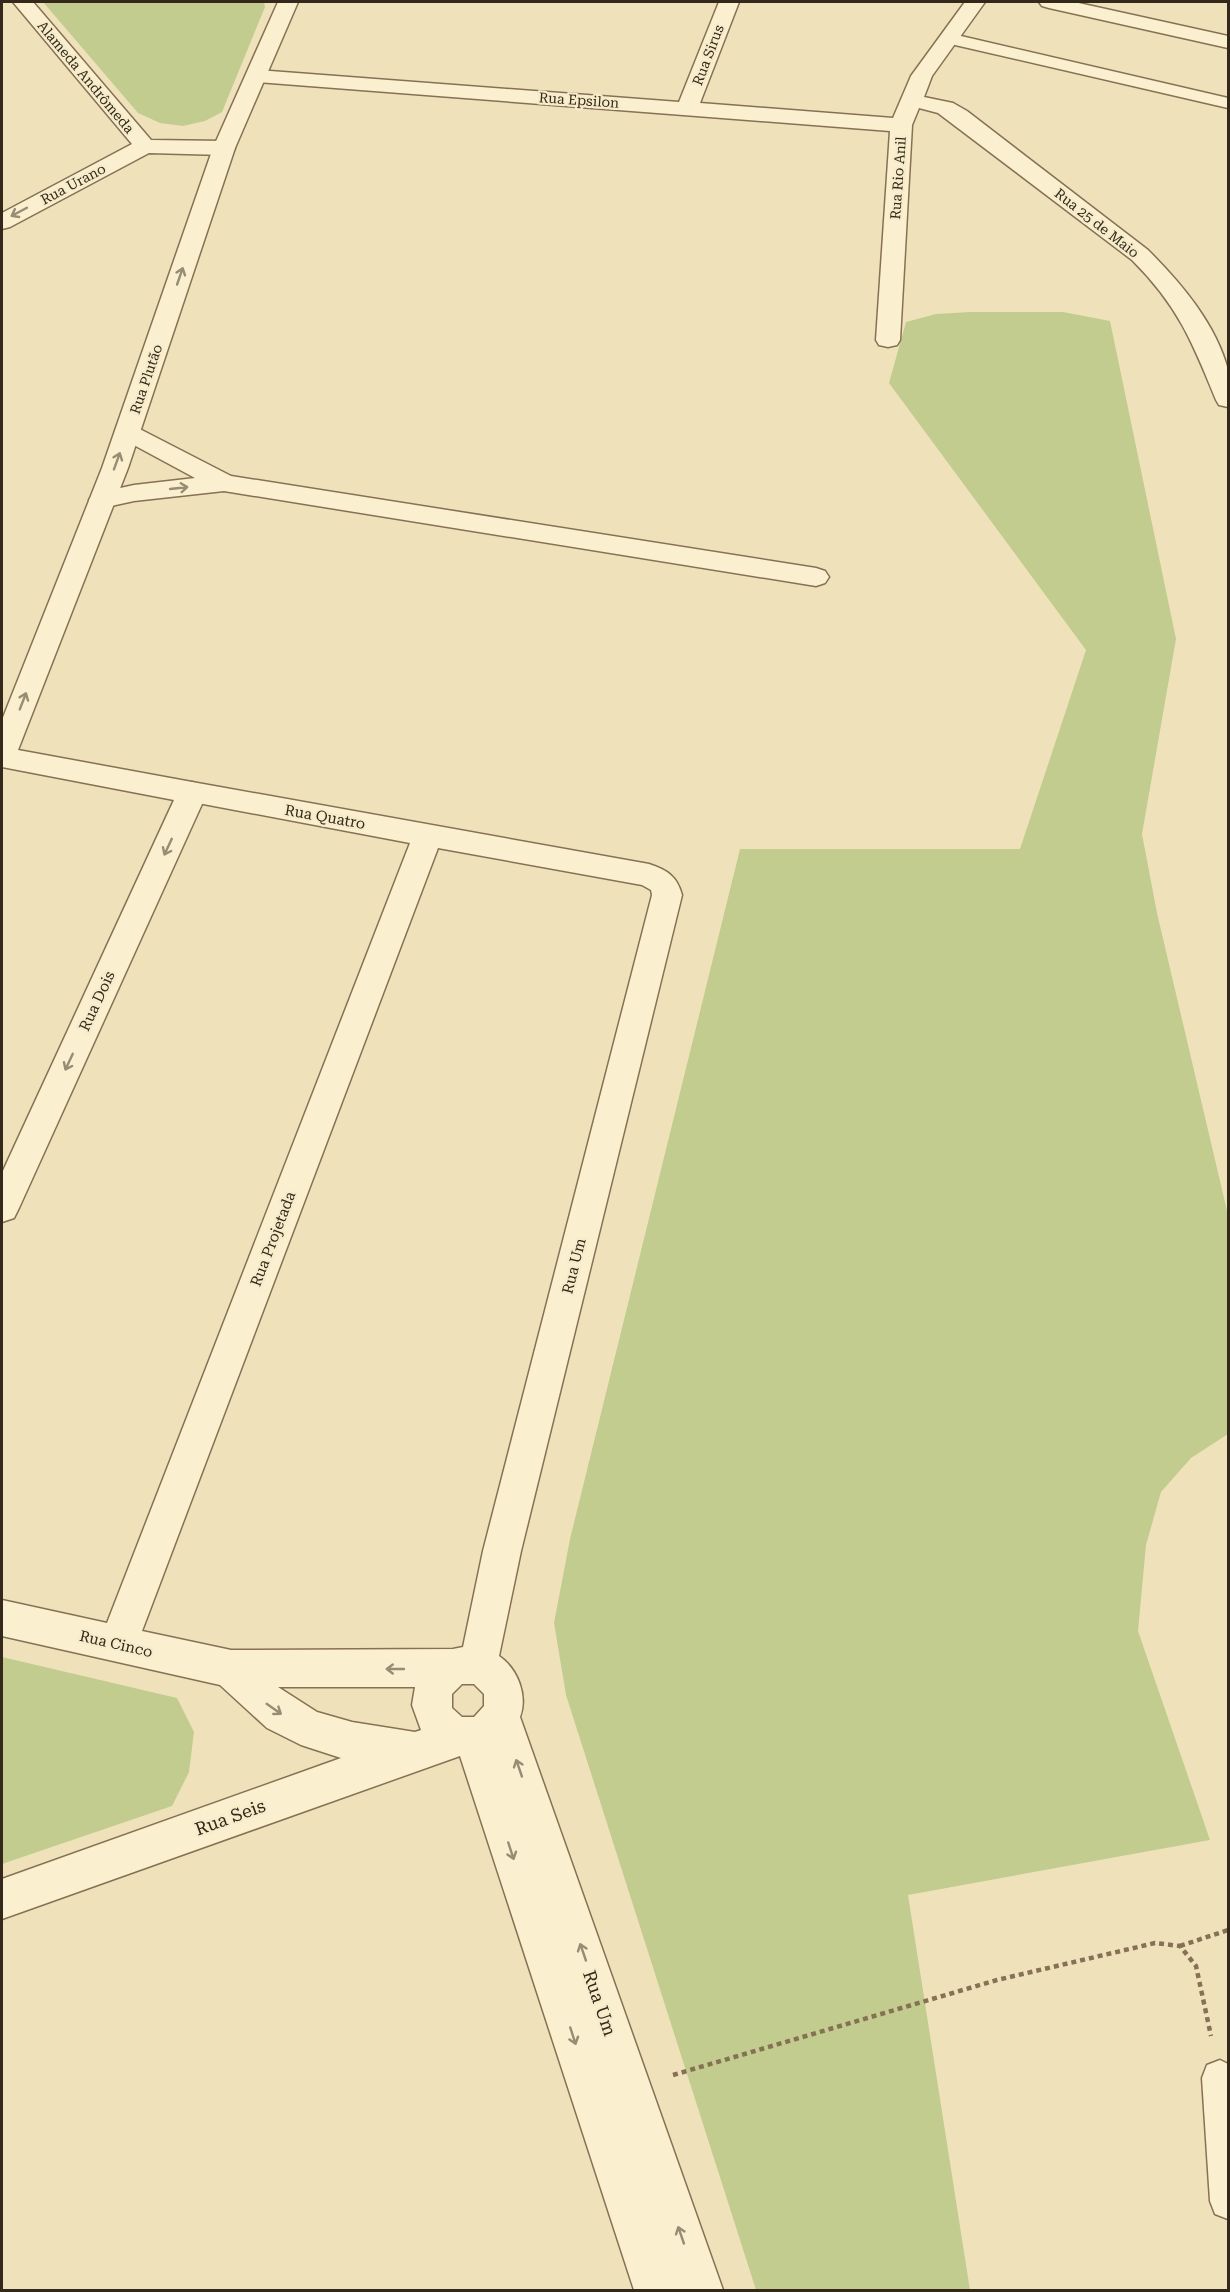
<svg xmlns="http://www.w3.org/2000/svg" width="1230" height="2292" font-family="'Roboto Serif',serif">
<rect width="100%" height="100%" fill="#efe2bb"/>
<g fill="#c2cc8f">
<path d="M43,2h221l1,5 -43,105 -17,9 -22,5 -23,-3 -22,-10z"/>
<path d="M970,312h93l47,9 66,318 -34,195 15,79 71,302v219l-37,24 -30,34 -15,53 -8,86 72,209 -302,55 62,395h-214l-190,-595 -12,-72 16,-84 170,-690h280l66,-199 -197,-267 17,-61 30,-8z"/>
<path d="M2,1657l175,41 17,34 -5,40 -17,34 -170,58z"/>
</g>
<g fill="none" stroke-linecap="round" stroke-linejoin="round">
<defs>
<g id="service">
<path d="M948,33l280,65v10l-286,-66 -2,-4z"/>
<path d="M1220,2060l8,4v155l-13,-5 -5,-13 -8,-123 5,-13z"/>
</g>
<g id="minor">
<path d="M13,2h20l118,138 73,1 8,2 3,5 -3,5 -8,2 -75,-2 -139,74 -8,2v-16l130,-69z"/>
<path d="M719,2h20l-39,101 193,15 18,-42 54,-74h20l-53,74 -8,21 29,6 14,8 181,139c33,33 68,74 80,120 2,11 0,26 0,37l-9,-2 -3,-5c-24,-59 -38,-94 -84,-140l-194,-147 -19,-5 -7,17 -12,215 -3,5 -9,2 -9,-2 -3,-5 14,-209 -633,-49 -7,-2 -4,-4 4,-4 7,-2 422,32z"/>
<path d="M1039,2h35l154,34v12l-179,-40 -7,-2z"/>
<path d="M128,423l103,53 585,92 9,3 4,6 -4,6 -9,3 -592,-95 -90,10 -32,7 -9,-2 -4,-6 4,-6 41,-9 61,-7 -76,-41 -4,-6 4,-6z"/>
<path d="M192,782l457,82c18,6 28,12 33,31l-161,656 -22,105c19,13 29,40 21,61l203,573h-89l-174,-534 -458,163v-40l339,-121 -40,-13 -34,-17 -47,-43 -218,-49v-36l105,23 303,-780 -228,-43 -5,-7 5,-7zM438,848l204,37 9,5 1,5 -169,656 -20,96 -10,2 -222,1 -89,-19zM462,1684h12l10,10v12l-10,11h-12l-10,-9v-14zM278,1687h137l-3,18 9,25 -6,2 -63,-10 -35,-10z"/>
</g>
<path id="tertiary" d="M278,2h20l-63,146 -107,320 -110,282 174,32 10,4 5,7 -188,415 -5,10 -12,4v-49l172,-373 -172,-33v-47l100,-252 111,-320z"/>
</defs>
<use href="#service" stroke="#867154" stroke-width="3"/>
<use href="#minor" stroke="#867154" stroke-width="3"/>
<use href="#tertiary" stroke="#867154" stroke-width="3"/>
<g stroke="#867154" stroke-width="4.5" stroke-dasharray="5 4" stroke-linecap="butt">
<path d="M1180,1946l48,-16"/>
<path d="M673,2075l324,-95 158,-37 25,3 16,20 15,70"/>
</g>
<use href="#service" fill="#faefce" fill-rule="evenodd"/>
<use href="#minor" fill="#faefce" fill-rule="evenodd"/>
<use href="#tertiary" fill="#faefce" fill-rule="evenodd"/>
</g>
<defs><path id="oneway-shaft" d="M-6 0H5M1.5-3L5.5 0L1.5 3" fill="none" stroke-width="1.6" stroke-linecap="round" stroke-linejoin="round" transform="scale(1.5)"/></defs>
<g stroke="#978c74">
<use href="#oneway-shaft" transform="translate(19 212) rotate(152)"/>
<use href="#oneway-shaft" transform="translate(180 276) rotate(-71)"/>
<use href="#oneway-shaft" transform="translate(117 461) rotate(-70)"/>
<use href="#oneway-shaft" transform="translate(179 488) rotate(-6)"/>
<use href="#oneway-shaft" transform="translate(23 701) rotate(-69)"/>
<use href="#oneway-shaft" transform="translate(168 847) rotate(115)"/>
<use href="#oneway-shaft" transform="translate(69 1062) rotate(115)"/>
<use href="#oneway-shaft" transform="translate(395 1669) rotate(180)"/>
<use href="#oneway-shaft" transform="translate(274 1709) rotate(35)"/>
<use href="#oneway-shaft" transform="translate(519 1768) rotate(-109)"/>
<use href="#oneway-shaft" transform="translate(511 1851) rotate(72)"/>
<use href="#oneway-shaft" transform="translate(583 1952) rotate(-109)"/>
<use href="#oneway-shaft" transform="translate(573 2036) rotate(72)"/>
<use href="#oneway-shaft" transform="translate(681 2235) rotate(-109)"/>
</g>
<g text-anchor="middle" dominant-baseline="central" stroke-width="4.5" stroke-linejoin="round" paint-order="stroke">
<g font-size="14" fill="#34281a" stroke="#f6ecca">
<text transform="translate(708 55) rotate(-69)">Rua Sirus</text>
<text transform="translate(86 77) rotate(50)">Alameda Andrômeda</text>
<text transform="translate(579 100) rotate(4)">Rua Epsilon</text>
<text transform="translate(898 178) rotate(-86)">Rua Rio Anil</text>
<text transform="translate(73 184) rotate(-28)">Rua Urano</text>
<text transform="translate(1097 223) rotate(38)">Rua 25 de Maio</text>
<text transform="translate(146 379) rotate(-71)">Rua Plutão</text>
</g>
<g font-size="15" fill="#34281a" stroke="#f6ecca">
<text transform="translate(325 817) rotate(10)">Rua Quatro</text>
<text transform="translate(97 1001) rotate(-65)">Rua Dois</text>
<text transform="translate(273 1239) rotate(-69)">Rua Projetada</text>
<text transform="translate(574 1266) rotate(-76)">Rua Um</text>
<text transform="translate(116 1644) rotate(13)">Rua Cinco</text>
</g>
<g font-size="18" fill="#34281a" stroke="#f6ecca">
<text transform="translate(230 1817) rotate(-20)">Rua Seis</text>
<text transform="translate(600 2003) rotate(71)">Rua Um</text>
</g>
</g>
<rect width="1230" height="2292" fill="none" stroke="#34281a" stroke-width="6"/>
</svg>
